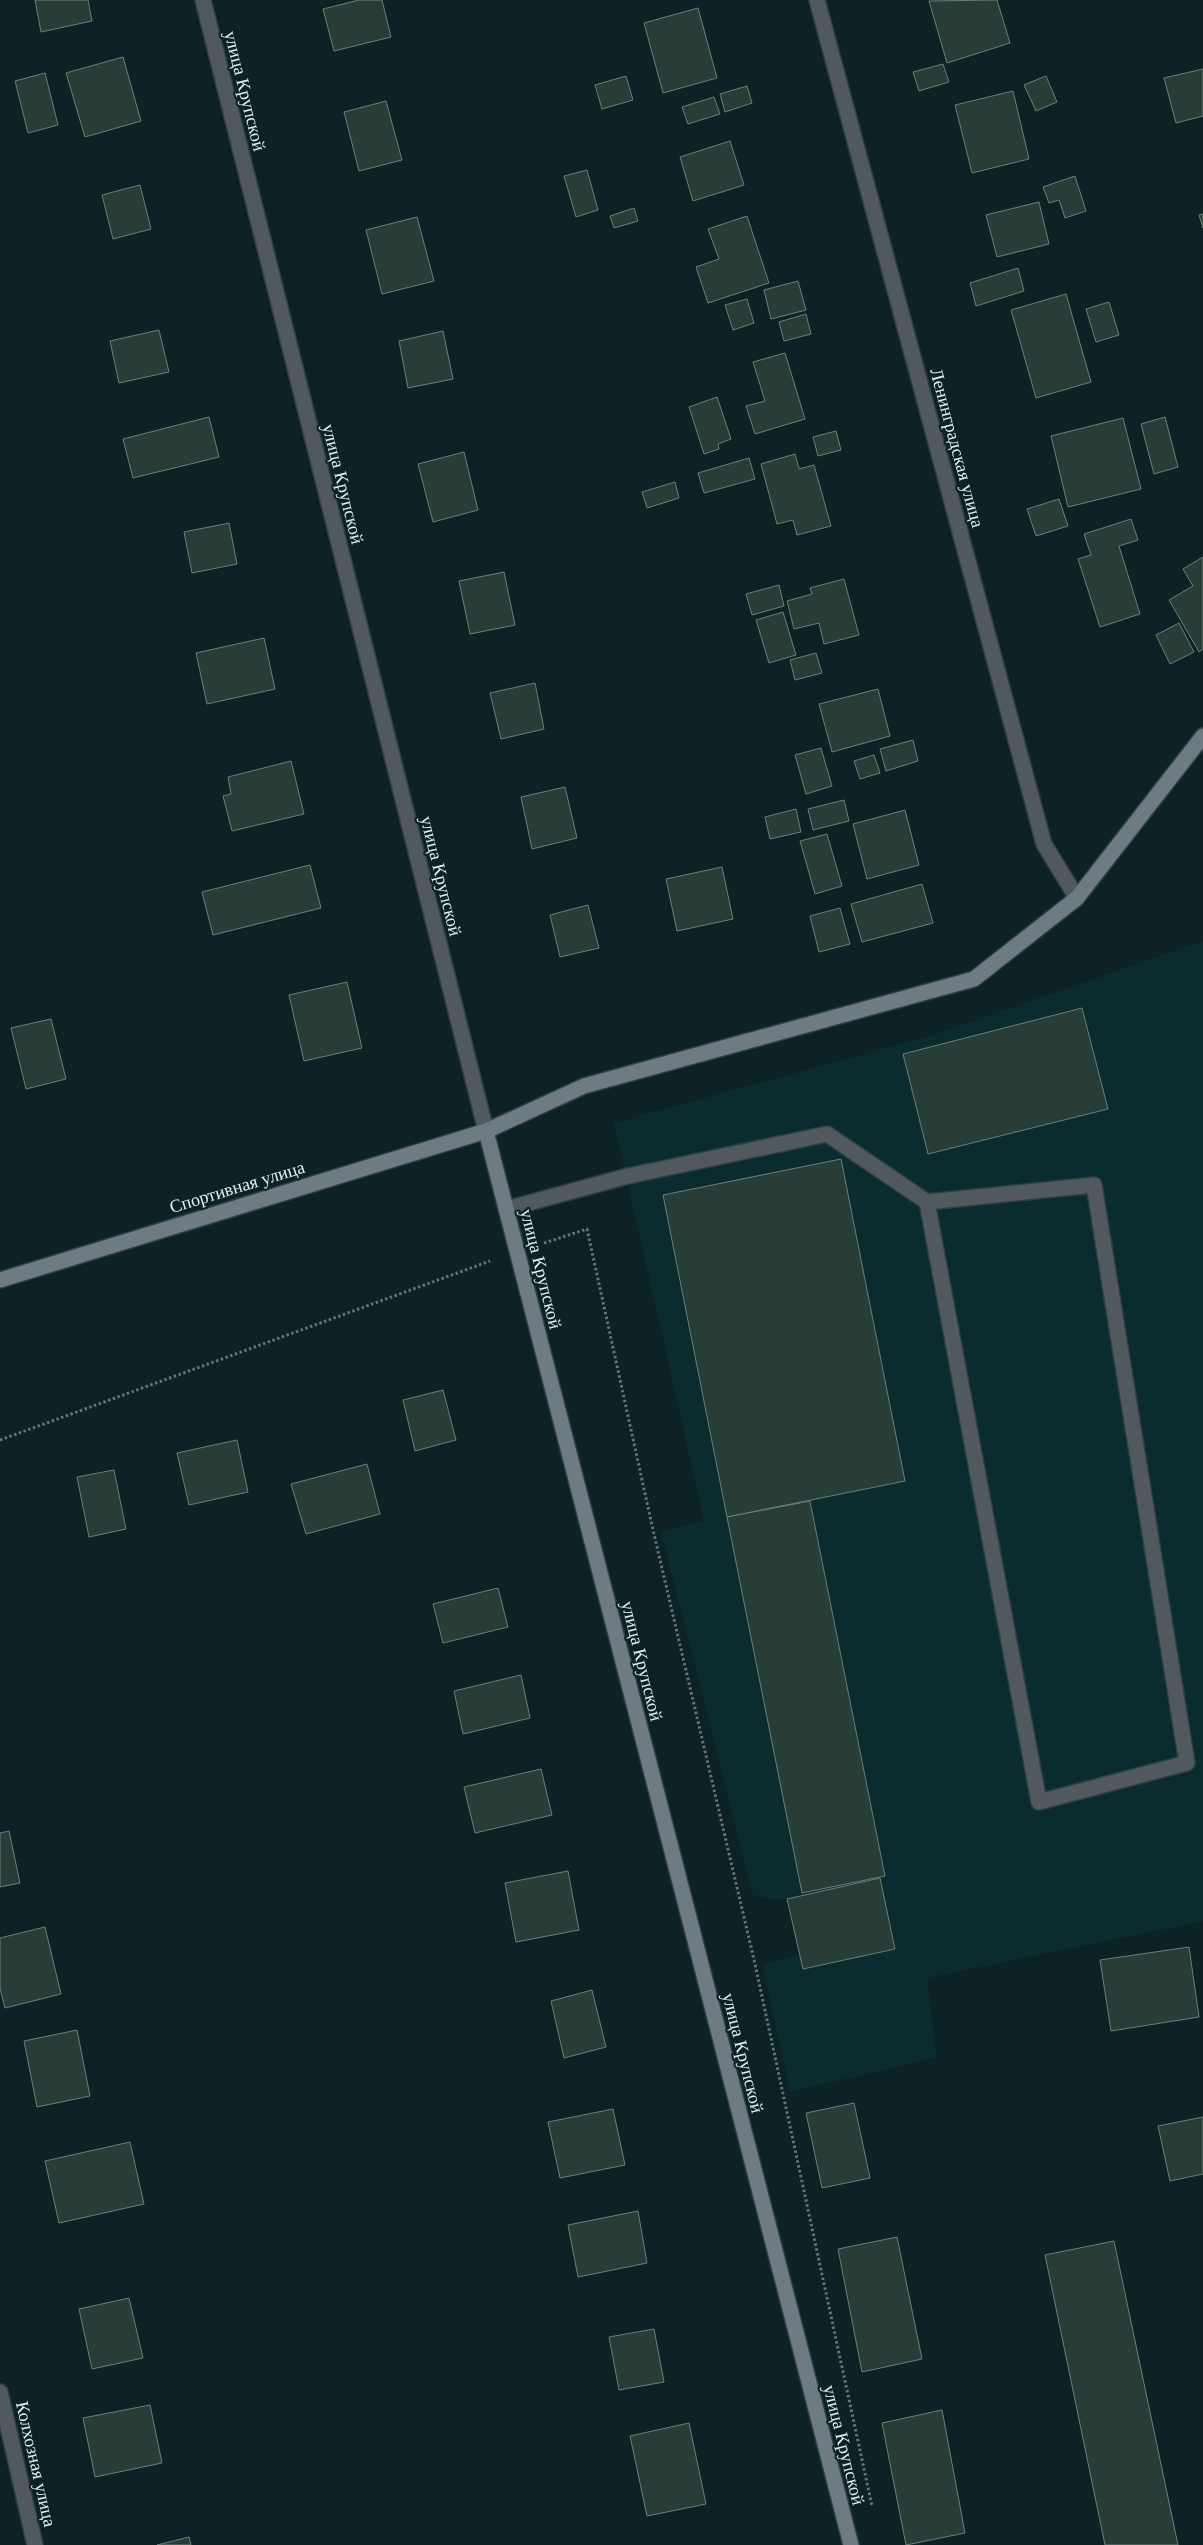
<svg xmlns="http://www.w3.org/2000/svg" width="1203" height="2545" font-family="'Times New Roman',serif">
<rect width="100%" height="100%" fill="#0d2224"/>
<path fill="#0b2c2f" d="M1203,941v980l-276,57 10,79 -147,35 -28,-128 38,-9 -13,-56h-17l-17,-4 -92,-363 43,-12 -90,-397 319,-88z"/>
<g fill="#293d38" stroke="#6a807a">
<path d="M35,0h53l4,21 -51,11z"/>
<path d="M359,0h23l9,37 -57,14 -11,-42z"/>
<path d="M997,0l13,43 -63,20 -18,-62z"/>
<path d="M698,8l19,70 -54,15 -19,-70z"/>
<path d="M123,57l18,64 -56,16 -19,-64z"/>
<path d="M943,64l6,18 -30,9 -6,-19z"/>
<path d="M1203,69v47l-27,7 -12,-45z"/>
<path d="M45,73l13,52 -30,8 -13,-52z"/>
<path d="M626,76l7,24 -31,9 -7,-24z"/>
<path d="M1046,76l11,26 -21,9 -12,-26z"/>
<path d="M747,86l5,17 -27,9 -5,-18z"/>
<path d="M1013,91l16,68 -57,14 -17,-68z"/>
<path d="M714,97l6,17 -32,10 -6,-17z"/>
<path d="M386,101l16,59 -43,11 -15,-59z"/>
<path d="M730,141l14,44 -51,16 -13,-44z"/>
<path d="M587,170l11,40 -22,7 -12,-41z"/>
<path d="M1075,176l11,35 -21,7 -6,-18 -10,3 -6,-16z"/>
<path d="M140,185l11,44 -38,10 -11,-44z"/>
<path d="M1039,202l10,42 -52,13 -11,-42z"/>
<path d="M634,208l4,13 -24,7 -4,-12z"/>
<path d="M1203,214v14l-4,-13z"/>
<path d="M747,216l22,67 -61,20 -12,-36 23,-8 -11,-30z"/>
<path d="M417,217l17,64 -52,13 -16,-64z"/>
<path d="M1018,268l6,23 -48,15 -6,-23z"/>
<path d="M798,281l8,29 -35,9 -7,-29z"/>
<path d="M1066,294l25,88 -55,16 -25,-88z"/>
<path d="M747,299l7,24 -21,7 -8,-25z"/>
<path d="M1109,302l10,33 -23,7 -10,-33z"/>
<path d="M806,314l5,20 -27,7 -5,-19z"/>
<path d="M159,330l10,42 -50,11 -9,-42z"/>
<path d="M443,331l10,48 -45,9 -9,-47z"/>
<path d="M785,353l20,66 -50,15 -9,-28 19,-5 -12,-39z"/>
<path d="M717,397l14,42 -13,5 1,5 -15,5 -15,-47z"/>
<path d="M209,417l10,40 -86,21 -10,-39z"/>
<path d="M1165,417l13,50 -24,7 -13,-50z"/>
<path d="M1123,418l18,71 -73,18 -17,-71z"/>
<path d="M836,431l5,19 -23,6 -5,-19z"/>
<path d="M464,452l14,58 -45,12 -15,-58z"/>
<path d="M795,454l4,15 15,-4 17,61 -34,9 -4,-15 -16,4 -16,-60z"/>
<path d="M749,458l6,21 -51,14 -6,-20z"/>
<path d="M675,482l4,16 -32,10 -5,-16z"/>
<path d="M1059,499l9,27 -32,10 -9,-27z"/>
<path d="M1131,519l7,21 -19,6 21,68 -40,13 -22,-68 13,-4 -7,-21z"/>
<path d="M229,523l8,41 -45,9 -8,-41z"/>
<path d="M1203,557v92l-4,3 -30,-52 24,-14 -10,-17z"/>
<path d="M504,572l11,53 -45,9 -11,-53z"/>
<path d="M844,579l15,56 -35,9 -5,-21 -25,6 -7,-28 25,-7 -2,-6z"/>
<path d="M779,585l5,21 -32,9 -6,-21z"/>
<path d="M783,612l13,43 -27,8 -13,-43z"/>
<path d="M1179,623l15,29 -24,12 -14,-29z"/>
<path d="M264,638l11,51 -68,15 -11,-51z"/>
<path d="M816,653l6,20 -27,7 -5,-20z"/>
<path d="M535,683l9,46 -43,10 -11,-46z"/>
<path d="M878,689l12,47 -58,16 -13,-48z"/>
<path d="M913,740l5,21 -32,10 -6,-22z"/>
<path d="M821,748l11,38 -26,8 -11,-39z"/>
<path d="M874,755l6,18 -20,6 -6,-18z"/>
<path d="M291,761l13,53 -72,17 -9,-35 8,-2 -3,-17z"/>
<path d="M565,787l12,51 -45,11 -11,-52z"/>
<path d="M844,800l5,21 -36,9 -5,-21z"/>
<path d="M796,809l5,23 -31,7 -5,-22z"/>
<path d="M905,810l14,55 -52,14 -14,-55z"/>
<path d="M827,834l15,52 -27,8 -15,-53z"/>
<path d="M310,865l11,43 -108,27 -11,-43z"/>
<path d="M722,867l11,52 -56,12 -11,-52z"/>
<path d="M922,884l11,39 -71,19 -11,-38z"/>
<path d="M588,905l11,43 -39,9 -10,-42z"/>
<path d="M840,908l10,36 -31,8 -9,-36z"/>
<path d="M347,982l15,66 -58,13 -15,-66z"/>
<path d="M1082,1008l26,101 -180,45 -25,-100z"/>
<path d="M51,1019l15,60 -40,10 -15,-61z"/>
<path d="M841,1159l64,322 -178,36 -64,-322z"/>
<path d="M443,1390l13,50 -41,11 -12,-51z"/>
<path d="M237,1440l11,52 -59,13 -12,-52z"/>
<path d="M367,1464l13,50 -74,20 -15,-50z"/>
<path d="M114,1470l12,59 -37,8 -12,-60z"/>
<path d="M810,1501l75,375 -83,17 -75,-376z"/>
<path d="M498,1588l10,39 -65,16 -10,-39z"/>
<path d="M521,1675l9,43 -67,16 -9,-43z"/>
<path d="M541,1769l11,46 -77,18 -11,-46z"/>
<path d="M9,1831l11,52 -20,4v-54z"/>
<path d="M568,1871l11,59 -63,12 -11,-59z"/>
<path d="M880,1878l15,71 -92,20 -16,-70z"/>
<path d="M45,1927l16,67 -56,14 -5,-20v-50z"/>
<path d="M1189,1947l10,70 -88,14 -11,-71z"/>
<path d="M592,1990l14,57 -42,11 -13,-57z"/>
<path d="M77,2030l13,66 -53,11 -13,-66z"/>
<path d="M854,2103l16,75 -48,10 -16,-75z"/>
<path d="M613,2109l12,56 -65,13 -12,-56z"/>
<path d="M1203,2117v57l-33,7 -12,-55z"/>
<path d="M130,2142l14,62 -85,19 -14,-62z"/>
<path d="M638,2211l9,52 -69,14 -10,-52z"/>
<path d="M897,2237l25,122 -60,13 -24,-123z"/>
<path d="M1114,2241l64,304h-73l-60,-290z"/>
<path d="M129,2298l14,60 -51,11 -13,-60z"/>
<path d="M654,2329l10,53 -45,8 -10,-53z"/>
<path d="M150,2405l12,58 -67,14 -12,-59z"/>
<path d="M942,2410l23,123 -59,12 -24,-122z"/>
<path d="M689,2423l17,81 -59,12 -17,-80z"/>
<path d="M189,2537l2,8h-34z"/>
</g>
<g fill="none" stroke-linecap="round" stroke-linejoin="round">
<defs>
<path id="lane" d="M506,1209l122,-33 199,-42 100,68 112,600 148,-39 -93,-578 -167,17"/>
<g id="street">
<path d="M203,0l283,1131"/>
<path d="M817,0l227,844 33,54"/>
<path d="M0,2392l35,153"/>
</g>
<g id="secondary">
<path d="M486,1131l365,1414"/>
<path d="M0,1280l486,-149 98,-45 390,-107 103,-81 126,-162"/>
</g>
</defs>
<use href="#lane" stroke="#2b3f41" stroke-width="18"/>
<use href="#street" stroke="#2b3f41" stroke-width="18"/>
<use href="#secondary" stroke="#2b3f41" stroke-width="18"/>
<g stroke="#637576" stroke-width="3" stroke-dasharray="2.5 2.5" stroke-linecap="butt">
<path d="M544,1243l43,-14 66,301 102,434 117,542"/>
<path d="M0,1440l490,-179"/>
</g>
<use href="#lane" stroke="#51595e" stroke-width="15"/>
<use href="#street" stroke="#51595e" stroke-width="15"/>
<use href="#secondary" stroke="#6e7b82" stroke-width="15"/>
</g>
<g text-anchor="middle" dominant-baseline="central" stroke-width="4.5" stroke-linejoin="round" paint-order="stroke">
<g font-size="18" fill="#e2eff0" stroke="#0d2224">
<text transform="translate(245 91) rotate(76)">улица Крупской</text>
<text transform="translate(957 448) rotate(75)">Ленинградская улица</text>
<text transform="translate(343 484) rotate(76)">улица Крупской</text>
<text transform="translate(441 876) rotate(76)">улица Крупской</text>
<text transform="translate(237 1187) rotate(-17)">Спортивная улица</text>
<text transform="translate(541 1269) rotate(76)">улица Крупской</text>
<text transform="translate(642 1661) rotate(76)">улица Крупской</text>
<text transform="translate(743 2053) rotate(76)">улица Крупской</text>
<text transform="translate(844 2445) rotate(76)">улица Крупской</text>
<text transform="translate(36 2464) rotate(77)">Колхозная улица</text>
</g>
</g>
</svg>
